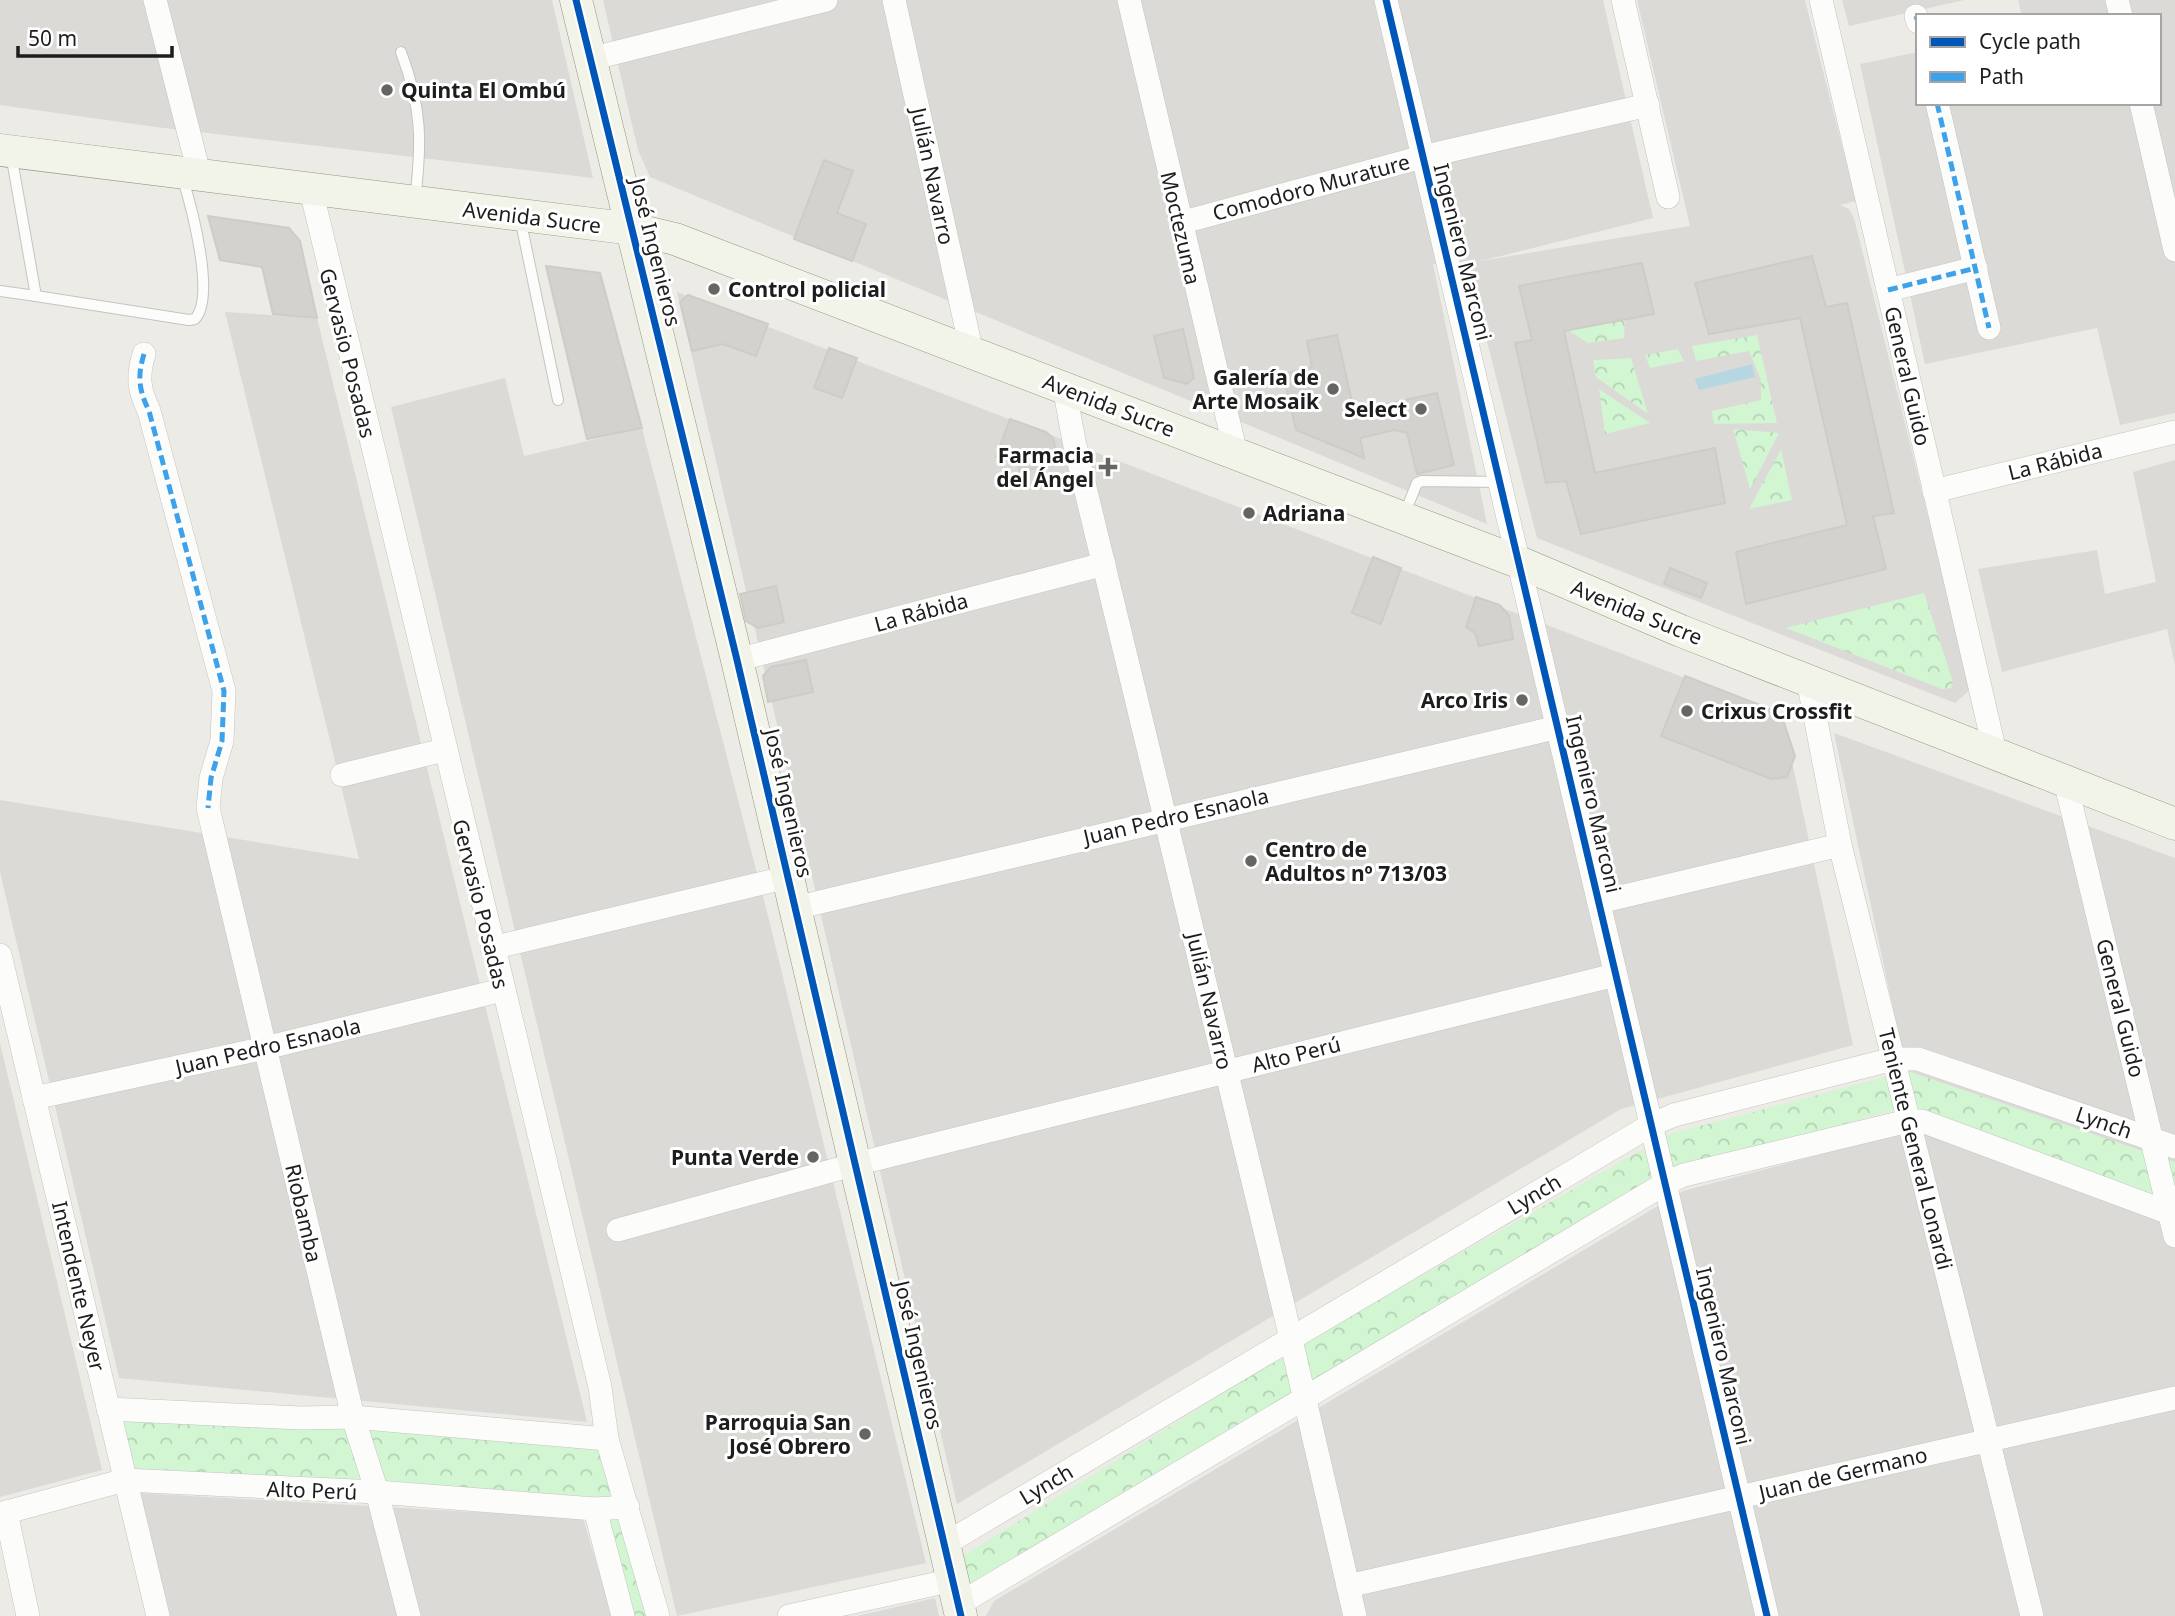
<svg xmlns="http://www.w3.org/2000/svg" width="2175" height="1616" font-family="'Noto Sans',sans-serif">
<defs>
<pattern id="park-crowns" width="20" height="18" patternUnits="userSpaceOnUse" patternTransform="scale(1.75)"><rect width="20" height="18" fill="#d2f5d2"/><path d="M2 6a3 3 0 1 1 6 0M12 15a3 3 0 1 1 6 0" fill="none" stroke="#b4d2b4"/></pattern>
</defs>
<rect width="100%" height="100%" fill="#ecebe5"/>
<g fill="#dbdad7">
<path d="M0,0h552l41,178 -437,-51 -156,-22z"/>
<path d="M603,0h1000l50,218 -172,43 209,-35 -53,-226h168l51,201 -16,4 9,4 5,9 117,471 -16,14 -418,-165 -70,-275 -34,1 54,260 -837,-347 -12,-27z"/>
<path d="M1842,0h122l-115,26z"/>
<path d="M2018,0h157v413l-55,12 -23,-97 -172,36 -65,-300 58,-12v51h241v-87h-137z"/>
<path d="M677,292l1105,423 71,330 -232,64 -664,395z"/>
<path d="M225,312l92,6 270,1104 -468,-44 -119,-506v-72l359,59z"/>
<path d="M505,378l19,78 118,-28 126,488 158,647 -249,53 -286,-1209z"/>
<path d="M2175,460v205l-8,-36 -165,43 -24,-103 119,-19 8,44 51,-12 -23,-110z"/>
<path d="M1834,733l341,125v758h-1189l8,-15 689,-410 210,-56 28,4z"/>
<path d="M0,1043l102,427 -102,27z"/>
<path d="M138,1493l445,25 29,98h-443z"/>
<path d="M935,1598l4,18h-82z"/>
</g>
<g fill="url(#park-crowns)">
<path d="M1625,320l-1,18 -36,5 -20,-13z"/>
<path d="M1757,335l20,88 -63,1 -2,-13 49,-11v-20l-12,-29 -53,10 -4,-15z"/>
<path d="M1678,349l6,12 -34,7 -5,-13z"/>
<path d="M1631,358l17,56 -52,-37 -3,-17z"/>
<path d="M1599,389l51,34 -45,11z"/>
<path d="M1733,429l46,4 -29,56z"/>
<path d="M1781,449l11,51 -43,9z"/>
<path d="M1924,593l29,89 -2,6 -9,1 -156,-61z"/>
<path d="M1908,1071l267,91v44l-267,-100 -231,65 -711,420 -6,-33 337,-211 373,-213z"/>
<path d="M108,1409l499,30 51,177h-35l-28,-107 -470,-29z"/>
</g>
<path fill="#b6d7e2" d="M1752,364l3,13 -56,13 -4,-11z"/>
<g fill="#d4d2ce" stroke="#cfccc7" stroke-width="2">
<path d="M824,160l29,11 -16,42 29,11 -14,37 -58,-22z"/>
<path d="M208,216l81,12 11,13 17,77 -44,-4 -11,-47 -42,-7z"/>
<path d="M1812,256l14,51 21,-4 47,210 -21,3 13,53 -140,35 -10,-52 111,-27 -47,-207 -91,16 -14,-51z"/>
<path d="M1642,263l12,51 -90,17 31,142 120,-25 10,55 -144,31 -15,-53 -20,2 -31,-140 17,-3 -13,-54z"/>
<path d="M546,266l54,7 42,155 -55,11z"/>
<path d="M688,295l80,29 -12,32 -33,-12 -31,7 -12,-49z"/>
<path d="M1183,329l11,49 -7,6 -23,-6 -10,-42z"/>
<path d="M1337,335l17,76 83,-18 17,72 -37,9 -10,-41 -13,-3 -34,8 4,20 -68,-28 -13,-56 29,-7 -5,-26z"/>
<path d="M829,348l28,10 -15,40 -28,-10z"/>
<path d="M1010,419l36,13 7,6 6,25 -39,9 -2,-7 -22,-8z"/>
<path d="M1373,557l28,11 -20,56 -29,-11z"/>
<path d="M1670,568l37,15 -6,15 -37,-14z"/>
<path d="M776,586l8,36 -26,6 -12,-7 -6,-27z"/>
<path d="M1476,597l24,8 9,11 4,23 -34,7 -4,-13 -9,-6z"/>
<path d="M806,660l7,32 -45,10 -5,-26 8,-9z"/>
<path d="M1685,676l88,34 11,13 11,33 -8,21 -16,2 -110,-43z"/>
</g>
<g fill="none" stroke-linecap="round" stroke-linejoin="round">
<defs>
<g id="lane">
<path d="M401,52c21,56 21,90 14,148"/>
<path d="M11,154l25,142 153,24 6,-1c21,-23 -4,-114 -13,-143"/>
<path d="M520,218l38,182"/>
<path d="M0,291l36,5"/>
<path d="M1404,515l13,-32 5,-2 80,1"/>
</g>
<g id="street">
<path d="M155,0l44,173"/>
<path d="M894,0l78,353"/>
<path d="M1129,0l107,454"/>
<path d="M1386,0l381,1616"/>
<path d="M1623,0l45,197"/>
<path d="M1821,0l174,752"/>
<path d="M2117,0l4,16"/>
<path d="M1916,16l2,6"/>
<path d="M590,59l236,-59"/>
<path d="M1937,103l52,225"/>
<path d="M2141,103l34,147"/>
<path d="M311,190l289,1197 7,52 51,177"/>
<path d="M1180,223l242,-66 226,-52"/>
<path d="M1888,290l88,-22"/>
<path d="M144,354c-7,23 -5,36 5,57l75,280 -2,50 -11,37 -3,30 145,609 24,75 32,124"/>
<path d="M1064,387l11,59 208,859 72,311"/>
<path d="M1934,491l241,-59"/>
<path d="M737,660l367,-96"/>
<path d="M1808,680l32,165 192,771"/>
<path d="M342,775l102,-25"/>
<path d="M2065,780l110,456"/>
<path d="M1599,902l241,-57"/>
<path d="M795,908l763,-181"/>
<path d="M492,948l296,-71"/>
<path d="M0,955l158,661"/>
<path d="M34,1098l231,-50 237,-58"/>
<path d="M618,1230l238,-66 759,-189"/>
<path d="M108,1409l192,9 53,-1 254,22"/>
<path d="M595,1509l28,107"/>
<path d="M6,1512l22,104"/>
<path d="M0,1514l125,-34 252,12 218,17 33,-2"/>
<path d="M945,1544l706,-419 23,-10 219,-56h25l257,88"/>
<path d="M1348,1586l827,-188"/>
<path d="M959,1604l707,-421 18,-8 224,-54h14l253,94"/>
<path d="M789,1616l164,-36"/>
</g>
<g id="secondary">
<path d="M576,0l161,660 224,956"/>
<path d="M0,150l633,79 42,10 846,324 160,68 494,193"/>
</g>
</defs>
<use href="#lane" stroke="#c4c4c1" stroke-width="12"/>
<use href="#street" stroke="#c4c4c1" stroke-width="24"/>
<use href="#secondary" stroke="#93977c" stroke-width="33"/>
<use href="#lane" stroke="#fcfcfb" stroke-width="10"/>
<use href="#street" stroke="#fcfcfb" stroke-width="23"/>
<use href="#secondary" stroke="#f3f4e9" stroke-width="32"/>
<g stroke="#3da2ea" stroke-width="5" stroke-dasharray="10 5" stroke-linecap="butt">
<path d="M1916,16l2,6"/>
<path d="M1937,103l52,225"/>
<path d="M1888,290l88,-22"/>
<path d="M144,354c-7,23 -5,36 5,57l75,280 -2,50 -11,37 -3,30"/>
</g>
<defs>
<g id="cycleway">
<path d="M576,0l161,660 224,956"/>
<path d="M1386,0l381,1616"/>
</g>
</defs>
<use href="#cycleway" stroke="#fff" stroke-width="11"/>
<use href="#cycleway" stroke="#0057b8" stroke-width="7"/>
</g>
<g fill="#656563" stroke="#fff" stroke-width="2.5">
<circle cx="387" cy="90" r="7"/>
<circle cx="714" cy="289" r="7"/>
<circle cx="1333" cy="389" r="7"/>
<circle cx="1421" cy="409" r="7"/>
<path d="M1104.5 456.5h7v7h7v7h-7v7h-7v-7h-7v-7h7z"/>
<circle cx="1249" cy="513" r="7"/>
<circle cx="1522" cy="700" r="7"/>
<circle cx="1687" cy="711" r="7"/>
<circle cx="1251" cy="861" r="7"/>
<circle cx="813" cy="1157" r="7"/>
<circle cx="865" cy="1434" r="7"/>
</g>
<g text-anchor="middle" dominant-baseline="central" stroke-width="6" stroke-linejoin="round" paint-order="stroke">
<g font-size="21" font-weight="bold" fill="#1d1d1d" stroke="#fff" text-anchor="end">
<text x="401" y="90" text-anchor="start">Quinta El Ombú</text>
<text x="728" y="289" text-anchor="start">Control policial</text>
<text x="1319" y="377">Galería de<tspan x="1319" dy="24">Arte Mosaik</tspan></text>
<text x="1407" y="409">Select</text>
<text x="1094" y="455">Farmacia<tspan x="1094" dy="24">del Ángel</tspan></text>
<text x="1263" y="513" text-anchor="start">Adriana</text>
<text x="1508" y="700">Arco Iris</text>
<text x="1701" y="711" text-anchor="start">Crixus Crossfit</text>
<text x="1265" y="849" text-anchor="start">Centro de<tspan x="1265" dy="24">Adultos nº 713/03</tspan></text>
<text x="799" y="1157">Punta Verde</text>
<text x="851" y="1422">Parroquia San<tspan x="851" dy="24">José Obrero</tspan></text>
</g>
<g font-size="21" fill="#1d1d1d" stroke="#fff">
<text transform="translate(933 176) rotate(78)">Julián Navarro</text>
<text transform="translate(1311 187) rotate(-15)">Comodoro Murature</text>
<text transform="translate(532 217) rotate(7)">Avenida Sucre</text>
<text transform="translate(1181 228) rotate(77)">Moctezuma</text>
<text transform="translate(656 252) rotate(76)">José Ingenieros</text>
<text transform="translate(1463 252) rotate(76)">Ingeniero Marconi</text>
<text transform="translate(348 353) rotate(76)">Gervasio Posadas</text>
<text transform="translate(1908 376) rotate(77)">General Guido</text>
<text transform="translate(1109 405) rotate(21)">Avenida Sucre</text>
<text transform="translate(2055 461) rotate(-14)">La Rábida</text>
<text transform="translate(921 612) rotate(-15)">La Rábida</text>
<text transform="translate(1637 612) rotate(22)">Avenida Sucre</text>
<text transform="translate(789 803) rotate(77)">José Ingenieros</text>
<text transform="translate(1594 804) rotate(77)">Ingeniero Marconi</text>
<text transform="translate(1176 816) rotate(-13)">Juan Pedro Esnaola</text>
<text transform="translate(481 904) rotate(76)">Gervasio Posadas</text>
<text transform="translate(1210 1001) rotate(77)">Julián Navarro</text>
<text transform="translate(2121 1008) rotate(76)">General Guido</text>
<text transform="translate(268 1046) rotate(-13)">Juan Pedro Esnaola</text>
<text transform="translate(1296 1054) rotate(-14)">Alto Perú</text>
<text transform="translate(2104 1122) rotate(19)">Lynch</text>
<text transform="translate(1916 1149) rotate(76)">Teniente General Lonardi</text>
<text transform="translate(1534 1194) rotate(-31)">Lynch</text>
<text transform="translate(304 1213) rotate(77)">Riobamba</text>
<text transform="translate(79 1286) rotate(77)">Intendente Neyer</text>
<text transform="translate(919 1355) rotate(77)">José Ingenieros</text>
<text transform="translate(1724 1356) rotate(77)">Ingeniero Marconi</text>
<text transform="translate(1843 1473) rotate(-13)">Juan de Germano</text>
<text transform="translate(1046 1484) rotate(-31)">Lynch</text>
<text transform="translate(312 1490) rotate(2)">Alto Perú</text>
</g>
</g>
<rect x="1916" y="14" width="245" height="91" fill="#ffffff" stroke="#a5a5a5" stroke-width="2"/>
<rect x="1930" y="37" width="35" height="10" fill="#0057b8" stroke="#a5a5a5" stroke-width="2"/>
<text x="1979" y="49" font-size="21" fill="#1d1d1d">Cycle path</text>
<rect x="1930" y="72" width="35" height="10" fill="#3da2ea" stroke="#a5a5a5" stroke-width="2"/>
<text x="1979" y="84" font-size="21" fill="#1d1d1d">Path</text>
<path d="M18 46v10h154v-10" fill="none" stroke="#1d1d1d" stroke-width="3.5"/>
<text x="28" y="46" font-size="21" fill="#1d1d1d" stroke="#ffffff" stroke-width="5" paint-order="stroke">50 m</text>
</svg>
